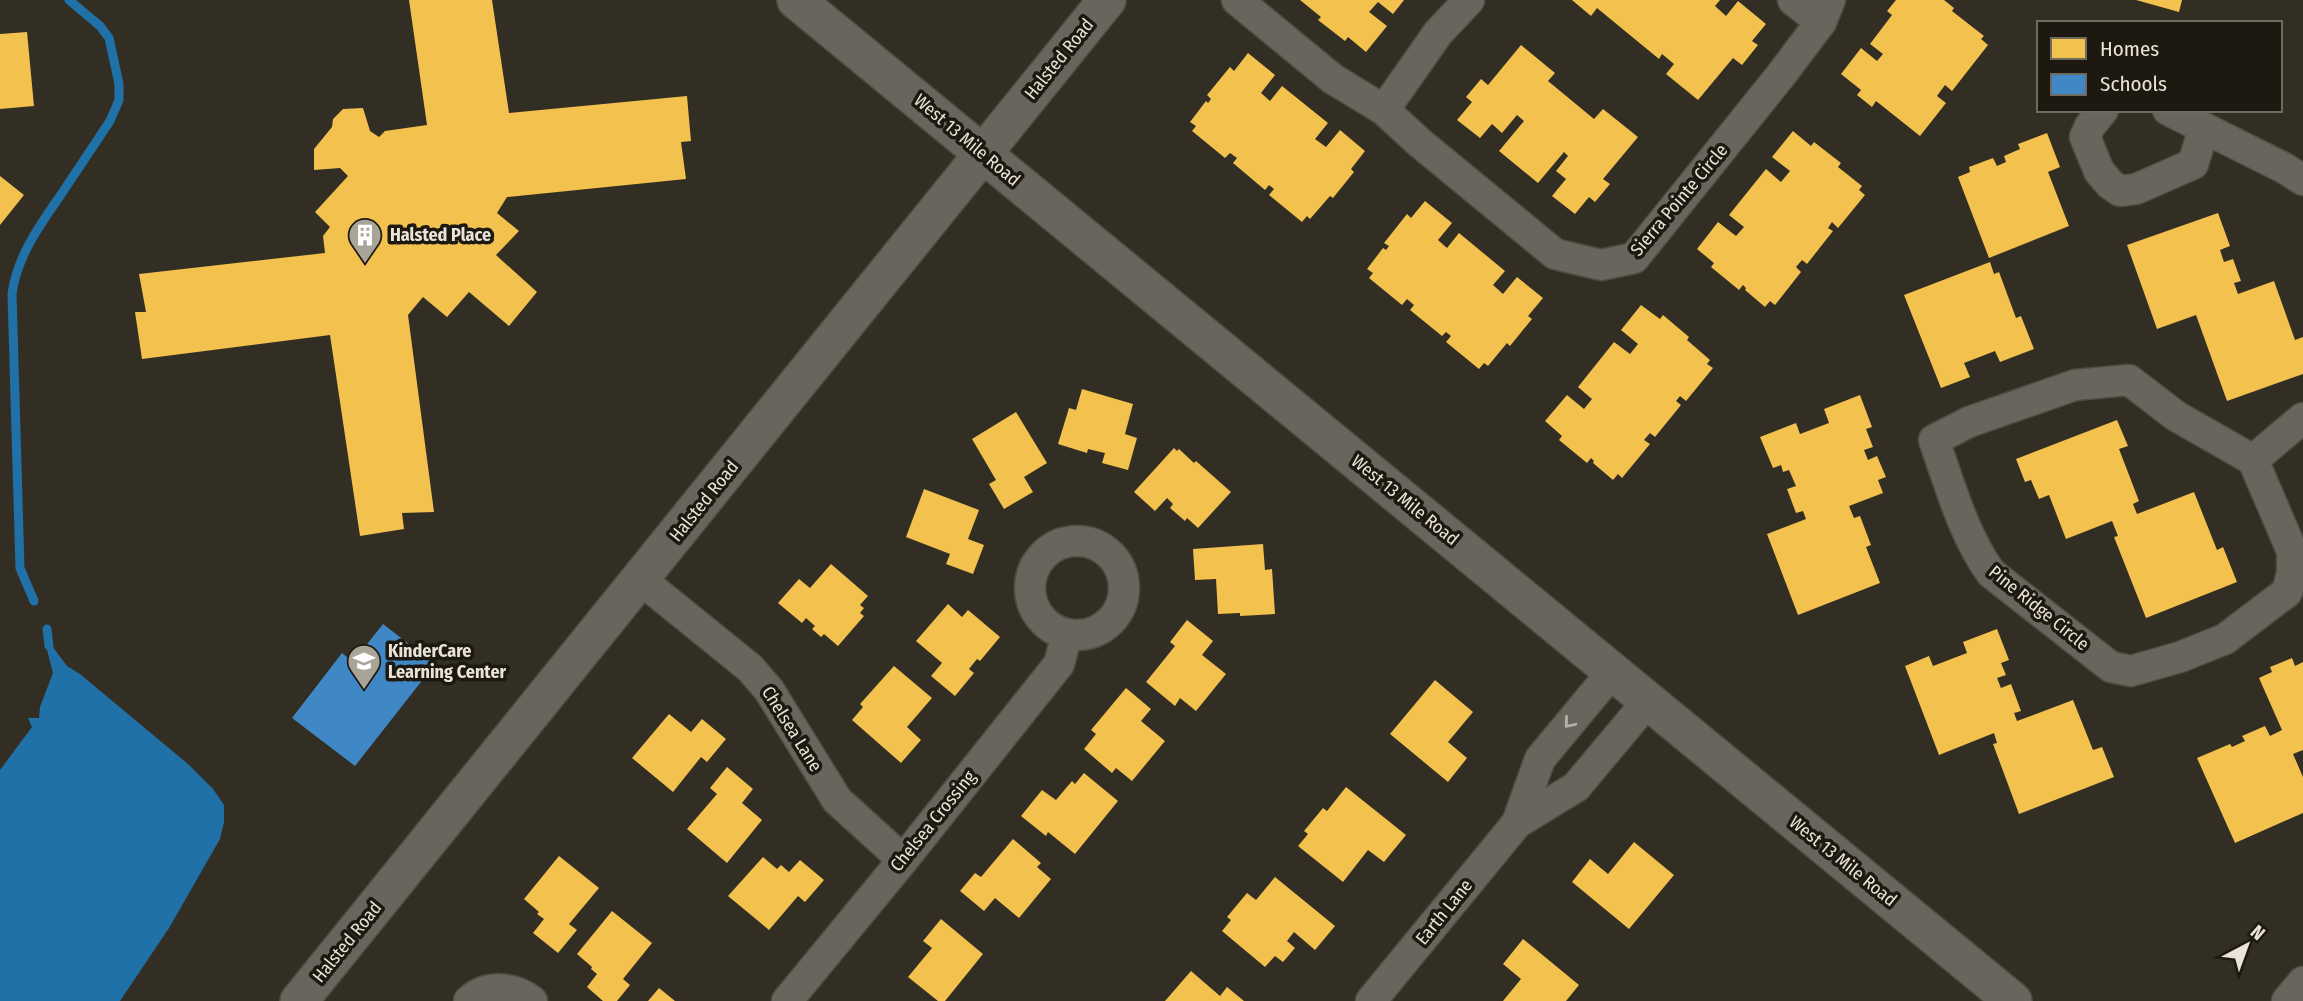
<svg xmlns="http://www.w3.org/2000/svg" width="2303" height="1001" font-family="'Fira Sans Condensed',sans-serif">
<rect width="100%" height="100%" fill="#332e23"/>
<path fill="#2071a7" d="M46,646h6l15,20 13,8 108,90 25,25 11,16v17l-4,17 -51,89 -49,73h-120v-231l32,-43 -4,-9h11l1,-11 13,-34z"/>
<g fill="#f2c14e">
<path d="M409,0h83l17,113 178,-17 4,45 -10,1 5,37 -179,18 -10,16 22,18 -23,24 41,37 -28,34 -40,-34 -22,25 -24,-20 -15,18 26,197 -32,1 2,16 -44,7 -30,-201 -188,24 -7,-47h11l-7,-38 186,-21 -2,-17 7,-9 -15,-15 33,-36 -8,-8 -26,2v-21l18,-22 1,-8 10,-10 20,-1 7,23 9,6 6,-6 42,-6z"/>
<path d="M1300,0h104l-11,14 -15,-12 -9,10 18,14 -21,26 -18,-15 -3,4 -27,-21 3,-3z"/>
<path d="M1572,0h148l-5,6 11,10 12,-15 28,23 -14,17 6,4 -16,20 -9,-7 -35,42 -32,-26 8,-10 -12,-10 -3,5 -62,-51 -6,8z"/>
<path d="M1896,0h48l10,8 -2,3 32,25 -3,3 7,6 -36,46 -7,-6 -8,11 9,7 -26,33 -44,-35 -4,6 -15,-12 4,-5 -20,-16 20,-26 16,13 6,-7 -13,-10 22,-29 -5,-4z"/>
<path d="M2136,0h46l-3,12z"/>
<path d="M27,32l7,74 -34,3v-75z"/>
<path d="M1521,45l34,28 -7,8 46,38 9,-10 35,28 -35,42 7,5 -15,18 -6,-5 -14,17 -23,-18 14,-17 -10,-8 12,-15 -4,-4 -26,31 -39,-32 25,-30 -7,-6 -15,18 -10,-9 -12,14 -23,-18 15,-18 -6,-5 15,-18 7,6z"/>
<path d="M1248,53l27,22 -14,18 9,8 12,-15 46,37 -13,16 11,8 14,-17 25,21 -14,18 3,3 -21,26 -3,-2 -20,23 -3,-3 -5,6 -33,-27 5,-6 -5,-4 -4,5 -32,-27 4,-5 -7,-5 -5,5 -33,-27 4,-5 -6,-4 16,-21 2,2 3,-4 -4,-4 23,-28 4,4z"/>
<path d="M1793,131l18,15 3,-4 27,21 -3,4 24,19 -3,4 6,5 -27,33 -6,-6 -4,6 5,3 -26,33 -5,-4 -6,7 5,5 -26,33 -5,-4 -5,6 -20,-17 1,-2 -3,-3 -4,5 -28,-23 3,-4 -17,-14 21,-27 18,14 8,-9 -15,-12 37,-46 15,13 9,-11 -18,-14z"/>
<path d="M2047,133l13,34 -12,5 21,54 -80,32 -31,-81 12,-5 -1,-5 24,-9 4,8 9,-4 -2,-6 16,-7 -2,-5z"/>
<path d="M0,176l24,19 -24,30z"/>
<path d="M1425,201l27,22 -14,17 9,8 12,-15 46,38 -12,14 10,9 14,-17 26,21 -15,18 4,3 -22,27 -3,-3 -19,23 -4,-3 -5,6 -33,-27 5,-6 -5,-4 -4,4 -32,-26 4,-5 -7,-6 -5,6 -33,-27 4,-5 -6,-4 16,-21 3,2 3,-4 -5,-3 23,-29 4,4z"/>
<path d="M2218,213l12,33 -10,4 4,12 9,-3 8,22 -7,2 4,11 36,-13 21,59 8,-3v37l-76,27 -31,-86 -39,14 -30,-84z"/>
<path d="M1990,262l4,12 5,-2 17,46 5,-2 13,33 -34,13 -5,-11 -31,12 6,14 -29,11 -37,-93z"/>
<path d="M1641,305l19,14 3,-4 26,22 -2,3 23,20 -3,4 6,4 -27,33 -6,-5 -4,5 5,4 -26,32 -5,-4 -6,7 6,4 -28,34 -4,-4 -5,6 -20,-17 1,-2 -3,-3 -4,5 -28,-23 3,-4 -17,-15 22,-26 17,14 8,-10 -14,-12 36,-45 16,12 8,-10 -17,-14z"/>
<path d="M1082,389l51,15 -8,30 12,4 -9,32 -26,-7 3,-10 -17,-4 -1,4 -29,-9 11,-36 7,2z"/>
<path d="M1860,395l12,32 -6,2 7,18 -9,3 4,10 9,-4 9,21 -8,3 5,13 -34,13 5,12 6,-2 11,29 -5,2 14,36 -82,32 -31,-81 39,-15 -3,-8 -7,2 -9,-24 9,-3 -7,-16 -6,2 -2,-7 -8,3 -13,-31 36,-14 4,11 29,-11 -5,-14z"/>
<path d="M1016,412l31,51 -23,14 9,15 -29,17 -15,-25 7,-4 -24,-41z"/>
<path d="M2117,420l11,26 -9,3 20,52 -6,3 4,10 57,-22 23,58 6,-3 14,35 -91,36 -32,-81 4,-1 -6,-15 -46,18 -17,-44 -10,4 -8,-19 -6,2 -9,-23z"/>
<path d="M1174,448l3,3 2,-2 15,14 2,-2 35,31 -33,36 -11,-10 -2,3 -15,-13 3,-4 -6,-6 -12,13 -21,-19z"/>
<path d="M924,489l55,21 -11,29 16,6 -11,29 -27,-10 4,-10 -44,-17z"/>
<path d="M1263,544l2,26 7,-1 3,45 -35,2v-3l-22,1 -2,-35 -21,1 -2,-31z"/>
<path d="M831,564l37,32 -8,9 4,3 -4,5 4,3 -26,30 -14,-12 -3,3 -9,-8 3,-3 -9,-8 -4,5 -24,-20 21,-24 11,9z"/>
<path d="M948,604l14,13 6,-7 32,27 -20,24 -3,-2 -8,10 5,4 -19,23 -24,-20 11,-13 -26,-22z"/>
<path d="M1187,620l26,21 -11,14 24,19 -30,37 -16,-13 -5,8 -29,-24 29,-36 -5,-4z"/>
<path d="M1997,629l12,31 -8,3 5,12 -9,3 4,10 10,-4 10,27 -7,2 3,8 56,-21 20,50 9,-3 12,30 -95,37 -26,-70 4,-1 -3,-10 -55,22 -34,-89 24,-10 4,10 34,-13 -4,-11z"/>
<path d="M2292,658l3,8 8,-4v88l-10,4 10,23v36l-68,30 -38,-85 33,-14 2,3 13,-6 -3,-5 23,-10 5,10 12,-6 -23,-52 13,-6 -2,-5z"/>
<path d="M894,666l38,32 -25,29 14,13 -20,23 -49,-43 11,-13 -3,-3z"/>
<path d="M1435,680l38,32 -25,30 19,16 -19,24 -58,-48z"/>
<path d="M1126,688l25,21 -10,12 24,20 -33,40 -16,-13 -4,5 -28,-24 12,-15 -5,-4z"/>
<path d="M669,714l22,18 11,-13 24,20 -19,23 -6,-5 -28,35 -41,-34z"/>
<path d="M727,767l26,22 -11,14 20,17 -35,43 -40,-34 30,-35 -7,-6z"/>
<path d="M1084,773l34,28 -43,53 -27,-22 -2,4 -25,-20 21,-26 14,10 16,-19 3,3z"/>
<path d="M1346,787l60,48 -22,27 -16,-12 -25,32 -45,-36 10,-12 -4,-3 19,-23 4,3z"/>
<path d="M1013,839l28,24 -4,4 14,12 -32,39 -24,-20 -11,13 -24,-20 15,-18 6,4z"/>
<path d="M1634,842l40,33 -45,54 -57,-47 18,-23 18,15z"/>
<path d="M559,856l40,32 -30,36 8,6 -19,23 -25,-20 11,-14 -7,-5 2,-2 -15,-13z"/>
<path d="M763,857l14,12 4,-4 8,7 11,-12 24,20 -19,22 -7,-6 -29,34 -41,-34z"/>
<path d="M1275,877l60,49 -20,24 -21,-18 -7,9 8,7 -12,14 -8,-6 -10,11 -43,-36 9,-11 -4,-3 20,-24 9,7z"/>
<path d="M612,911l40,32 -29,36 7,6 -13,16h-14l-16,-14 10,-13 -6,-5 1,-2 -15,-13z"/>
<path d="M941,919l42,35 -38,47h-7l-30,-24 24,-29 -9,-7z"/>
<path d="M1523,939l56,46 -13,16h-63l18,-22 -18,-15z"/>
<path d="M1191,971l29,25 7,-9 17,14h-79z"/>
<path d="M659,988l16,13h-27z"/>
</g>
<path fill="#3f88c5" d="M383,624l52,40 -80,102 -63,-48 50,-65 11,9z"/>
<g fill="none" stroke-linecap="round" stroke-linejoin="round">
<g stroke="#2071a7" stroke-width="9">
<path d="M34,601l-14,-33 -8,-274c5,-38 28,-69 50,-101 16,-24 32,-48 48,-72l9,-21v-16l-10,-46 -9,-12 -31,-26"/>
<path d="M47,629l2,17"/>
</g>
<defs>
<g id="minor">
<path d="M1237,0l96,79 51,31 36,33 135,111 46,11 33,-7 147,-183 40,-53 9,-22"/>
<path d="M1793,0l28,22"/>
<path d="M1384,110l54,-77 31,-33"/>
<path d="M2103,110l-13,16 -5,11 14,34 11,13 10,7 16,-2 57,-25 11,-36"/>
<path d="M2168,110l116,58 19,12"/>
<path d="M2129,380l47,36 77,44 39,91v22l-5,19 -62,47 -45,18 -49,14 -20,-4 -120,-94c-27,-37 -42,-90 -57,-133l35,-18 106,-37z"/>
<path d="M2253,460l50,-42"/>
<circle cx="1077" cy="588" r="47"/>
<path d="M640,579l110,89 19,22 68,110 66,60"/>
<path d="M1517,823l23,-64 73,-88"/>
<path d="M469,1001c18,-17 45,-14 63,0"/>
<path d="M787,1001l116,-141 156,-196 8,-30"/>
<path d="M1371,1001l146,-178 59,-36 72,-86"/>
<path d="M2287,1001l16,-19"/>
</g>
<g id="tertiary">
<path d="M796,0l1217,1001"/>
<path d="M299,1001l808,-1001"/>
</g>
</defs>
<use href="#minor" stroke="#4f4b41" stroke-width="33"/>
<use href="#tertiary" stroke="#4f4b41" stroke-width="40"/>
<use href="#minor" stroke="#69655d" stroke-width="30"/>
<use href="#tertiary" stroke="#69655d" stroke-width="37"/>
</g>
<defs><path id="oneway-chevron" d="M-2-3.5L2.5 0L-2 3.5" fill="none" stroke-width="1.6" stroke-linecap="round" stroke-linejoin="round" transform="scale(1.75)"/></defs>
<use stroke="#b6b1a6" href="#oneway-chevron" transform="translate(1569 723) rotate(130)"/>
<defs>
<symbol id="building-pin" viewBox="-11 -11 22 30"><path d="M0 17L-7.5 6A9.5 9.5 0 1 1 7.5 6Z" fill="#a9a498" stroke="#1d1910"/><path d="M-4-6H4V6H1V3H-1V6H-4ZM-2.5-4.3h1.7v1.8h-1.7ZM.8-4.3h1.7v1.8H.8ZM-2.5-1h1.7V.8h-1.7ZM.8-1h1.7V.8H.8Z" fill="#fff"/></symbol>
<symbol id="school-pin" viewBox="-11 -11 22 30"><path d="M0 17L-7.5 6A9.5 9.5 0 1 1 7.5 6Z" fill="#a9a498" stroke="#1d1910"/><path d="M0-5L7-2L0 1L-7-2ZM-4 1L0 2.5L4 1V4Q0 6-4 4Z" fill="#fff"/></symbol>
</defs>
<g fill-rule="evenodd">
<use href="#building-pin" x="346" y="216" width="38" height="52"/>
<use href="#school-pin" x="345" y="642" width="38" height="52"/>
</g>
<g text-anchor="middle" dominant-baseline="central" stroke-width="7" stroke-linejoin="round" paint-order="stroke">
<g font-size="18" fill="#e9e4d7" stroke="#1d1910">
<text transform="translate(1059 59) rotate(-51)">Halsted Road</text>
<text transform="translate(967 140) rotate(40)">West 13 Mile Road</text>
<text transform="translate(1679 200) rotate(-50)">Sierra Pointe Circle</text>
<text transform="translate(1405 500) rotate(39)">West 13 Mile Road</text>
<text transform="translate(704 501) rotate(-51)">Halsted Road</text>
<text transform="translate(2039 608) rotate(39)">Pine Ridge Circle</text>
<text transform="translate(792 729) rotate(58)">Chelsea Lane</text>
<text transform="translate(933 821) rotate(-51)">Chelsea Crossing</text>
<text transform="translate(1843 861) rotate(39)">West 13 Mile Road</text>
<text transform="translate(1444 912) rotate(-51)">Earth Lane</text>
<text transform="translate(347 942) rotate(-51)">Halsted Road</text>
</g>
<g font-size="18" font-weight="bold" fill="#e9e4d7" stroke="#1d1910" text-anchor="start">
<text x="390" y="235">Halsted Place</text>
<text x="388" y="651">KinderCare<tspan x="388" dy="21">Learning Center</tspan></text>
</g>
</g>
<rect x="2037" y="21" width="245" height="91" fill="#1d1910" stroke="#6f6a60" stroke-width="2"/>
<rect x="2051" y="38" width="35" height="21" fill="#f2c14e" stroke="#6f6a60" stroke-width="2"/>
<text x="2100" y="56" font-size="21" fill="#e9e4d7">Homes</text>
<rect x="2051" y="74" width="35" height="21" fill="#3f88c5" stroke="#6f6a60" stroke-width="2"/>
<text x="2100" y="91" font-size="21" fill="#e9e4d7">Schools</text>
<g transform="translate(2247 945) rotate(41)" stroke="#1d1910" stroke-width="5" paint-order="stroke">
<path d="M0-5L12 26L0 18L-12 26Z" fill="#e9e4d7"/>
<text y="-10" font-size="19" font-weight="bold" text-anchor="middle" fill="#e9e4d7">N</text>
</g>
</svg>
